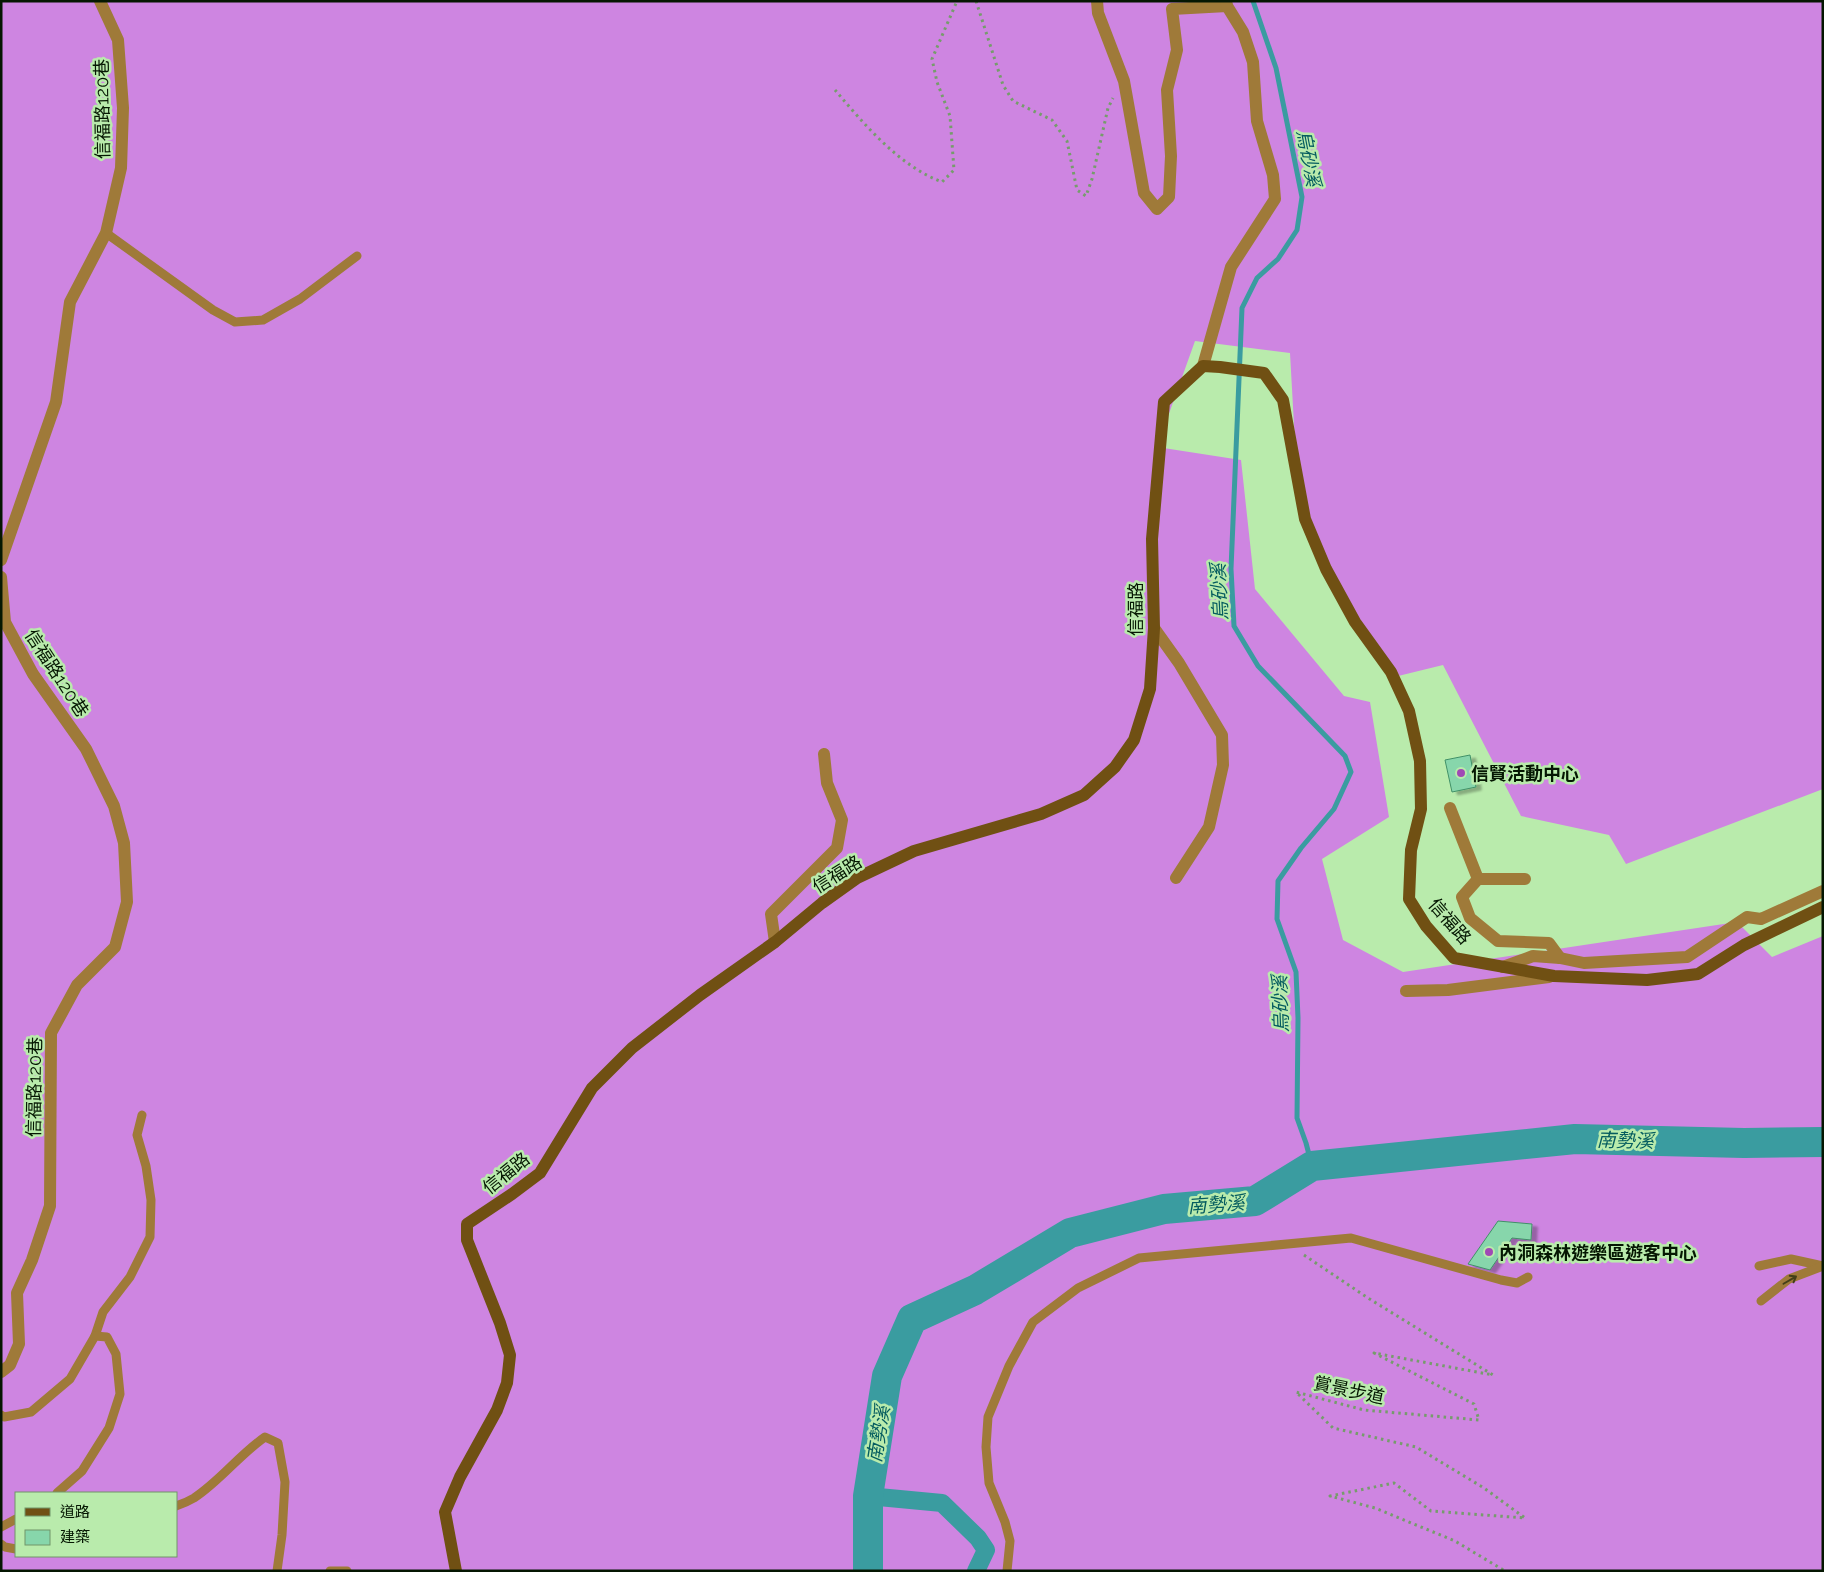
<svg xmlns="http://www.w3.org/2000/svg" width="1824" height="1572" font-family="Raleway,'Noto Sans TC',sans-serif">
<defs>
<filter id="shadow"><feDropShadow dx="5.5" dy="3" stdDeviation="1" flood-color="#0004"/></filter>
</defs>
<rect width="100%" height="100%" fill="#b9ebac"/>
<path fill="#ce85e1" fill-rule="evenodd" d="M1,1h1822v788l-197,75 -17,-29 -88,-19 -78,-151 -53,13 -91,-164 -9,-161 -95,-12 -38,106 84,13 14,129 89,107 26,6 19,115 -67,42 21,81 60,32 334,-50 35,35 51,-21v635h-1822zM16,1493h160v63h-160z"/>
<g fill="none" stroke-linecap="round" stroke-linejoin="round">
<path stroke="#3a9ca0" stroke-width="5" d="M1253,1l23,67 26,129 -5,33 -19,29 -21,19 -15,30 -11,261 3,57 24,40 87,90 6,16 -17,37 -33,39 -23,33 -1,38 19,53 2,46 -1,100 9,25 6,23"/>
<path stroke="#3a9ca0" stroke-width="18" d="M868,1496l74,7 36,35 8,12 -10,21"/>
<path stroke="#3a9ca0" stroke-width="30" d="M868,1571v-75l19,-120 25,-57 63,-29 95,-57 94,-24 91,-8 57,-35 263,-27 169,4 79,-1"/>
</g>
<g fill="#87d6ab" stroke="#419068" filter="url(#shadow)">
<path d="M1470,755l6,32 -24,5 -7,-32z"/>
<path d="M1498,1221l34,3 -1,16 -19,-2 -22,32 -22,-6z"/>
</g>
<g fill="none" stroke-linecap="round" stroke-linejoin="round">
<g stroke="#769c6c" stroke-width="3" stroke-dasharray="2.5 4" stroke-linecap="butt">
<path d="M976,1l27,84 10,16 39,19 15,21 10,49 9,6 6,-17 16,-71 5,-10"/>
<path d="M835,90c29,34 64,76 107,92l12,-12 -4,-54 -13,-34 -5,-23 25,-58"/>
<path d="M1304,1255l64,43 125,77 -119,-22 100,51 5,16 -115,-10 -68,-18 37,36 83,19 68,41 41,30 -94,-7 -37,-28 -64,13 45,12 80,33 50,30"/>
</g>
<g stroke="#9f7a39" stroke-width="9">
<path d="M106,233l107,77 22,12 28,-2 37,-21 57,-43"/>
<path d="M1759,1266l32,-7 32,7"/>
<path d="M1761,1301l28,-22 34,-13"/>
<path d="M95,1336l8,-24 27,-35 20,-40 1,-37 -5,-34 -9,-31 5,-20"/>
<path d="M1,1415l3,2 27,-5 39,-33 25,-43 12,1 9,17 4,40 -11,34 -27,43 -25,22"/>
<path d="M176,1506c6,-2 13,-5 18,-8 26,-17 45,-43 71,-61l13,6 7,39 -3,53 -5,36"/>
<path d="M1,1527l15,-8"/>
<path d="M1,1544l4,3 11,2"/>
<path d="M330,1571h17"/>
<path d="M1007,1571l3,-30 -5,-19 -16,-39 -3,-36 2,-30 21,-51 24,-44 45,-34 61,-30 212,-20 150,42 16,3 11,-6"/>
</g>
<g stroke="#9f7a39" stroke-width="12">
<path d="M1097,1l1,12 26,68 20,112 13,16 12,-12 2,-41 -4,-66 10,-40 -5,-41 55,-3"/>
<path d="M1203,366l28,-99 44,-68 -2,-24 -16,-54 -4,-59 -10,-30 -16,-26 -1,-5"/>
<path d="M1,560l55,-158 14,-100 36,-69 15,-65 2,-60 -5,-68 -18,-39"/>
<path d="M1,577l4,45 28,52 53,75 28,57 10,37 3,59 -12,45 -38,38 -26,48 -1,173 -18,54 -15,33 2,51 -9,21 -9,7"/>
<path d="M1154,628l25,35 43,72 1,30 -14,62 -33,51"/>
<path d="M1450,808l28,71"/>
<path d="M775,942l-4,-28 66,-66 5,-28 -15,-37 -3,-29"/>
<path d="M1560,958l24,5 103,-6 60,-40 14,2 62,-28"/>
<path d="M1503,967l30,-11 27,2 -11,-15 -51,-2 -28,-23 -8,-21 16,-18h47"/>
<path d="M1406,991l42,-1 101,-13"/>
</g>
<path stroke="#705013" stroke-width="12" d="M456,1571l-11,-59 15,-35 37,-67 10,-27 3,-28 -10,-32 -33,-83v-16l45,-30 28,-21 52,-85 40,-40 68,-53 75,-53 47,-39 35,-25 57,-27 127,-37 43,-19 31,-28 19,-27 16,-51 4,-61 -2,-89 12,-137 39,-36 17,1 44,6 19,27 22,119 21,50 29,53 36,50 18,39 11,50 1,48 -10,41 -2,49 17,27 28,32 100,18 93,4 51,-6 46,-29 79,-38"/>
</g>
<defs><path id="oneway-shaft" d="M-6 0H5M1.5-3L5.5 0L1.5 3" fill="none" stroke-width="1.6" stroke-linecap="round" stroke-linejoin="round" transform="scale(1.25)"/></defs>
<use stroke="#433f18" href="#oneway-shaft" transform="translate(1790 1280) rotate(-30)"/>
<g fill="#a049b5" stroke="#b9ebac" stroke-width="2">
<circle cx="1461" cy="773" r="5"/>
<circle cx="1489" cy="1252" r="5"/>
</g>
<g text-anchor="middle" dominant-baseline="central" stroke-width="5" stroke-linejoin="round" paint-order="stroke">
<g font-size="18" fill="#051702" stroke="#b9ebac">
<text transform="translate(102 109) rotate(-91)">信福路120巷</text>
<text transform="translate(1135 609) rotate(-90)">信福路</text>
<text transform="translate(57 673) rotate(57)">信福路120巷</text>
<text transform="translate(837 874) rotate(-32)">信福路</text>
<text transform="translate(1450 921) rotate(49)">信福路</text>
<text transform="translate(34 1087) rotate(-89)">信福路120巷</text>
<text transform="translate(506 1173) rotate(-39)">信福路</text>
<text transform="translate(1349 1390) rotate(12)">賞景步道</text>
</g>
<g font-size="18" font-weight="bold" fill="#051702" stroke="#b9ebac" text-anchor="start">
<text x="1471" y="773">信賢活動中心</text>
<text x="1499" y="1252">內洞森林遊樂區遊客中心</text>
</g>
<g font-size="19" font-style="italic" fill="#055c5f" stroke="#b9ebac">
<text transform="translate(1309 158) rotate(79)">烏砂溪</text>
<text transform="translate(1219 592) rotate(-93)">烏砂溪</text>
<text transform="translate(1280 1004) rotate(-92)">烏砂溪</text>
<text transform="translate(1625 1140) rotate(1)">南勢溪</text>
<text transform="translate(1216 1204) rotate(-4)">南勢溪</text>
<text transform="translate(878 1434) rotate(-81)">南勢溪</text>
</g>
</g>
<rect width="1824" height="1572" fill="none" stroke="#051702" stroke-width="5"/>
<rect x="15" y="1492" width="162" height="65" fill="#b9ebac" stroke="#719668"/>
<rect x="25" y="1508" width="25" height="8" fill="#705013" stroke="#719668"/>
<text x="60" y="1517" font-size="15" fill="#051702">道路</text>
<rect x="25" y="1530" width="25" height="15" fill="#87d6ab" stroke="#719668"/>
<text x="60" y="1542" font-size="15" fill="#051702">建築</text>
</svg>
